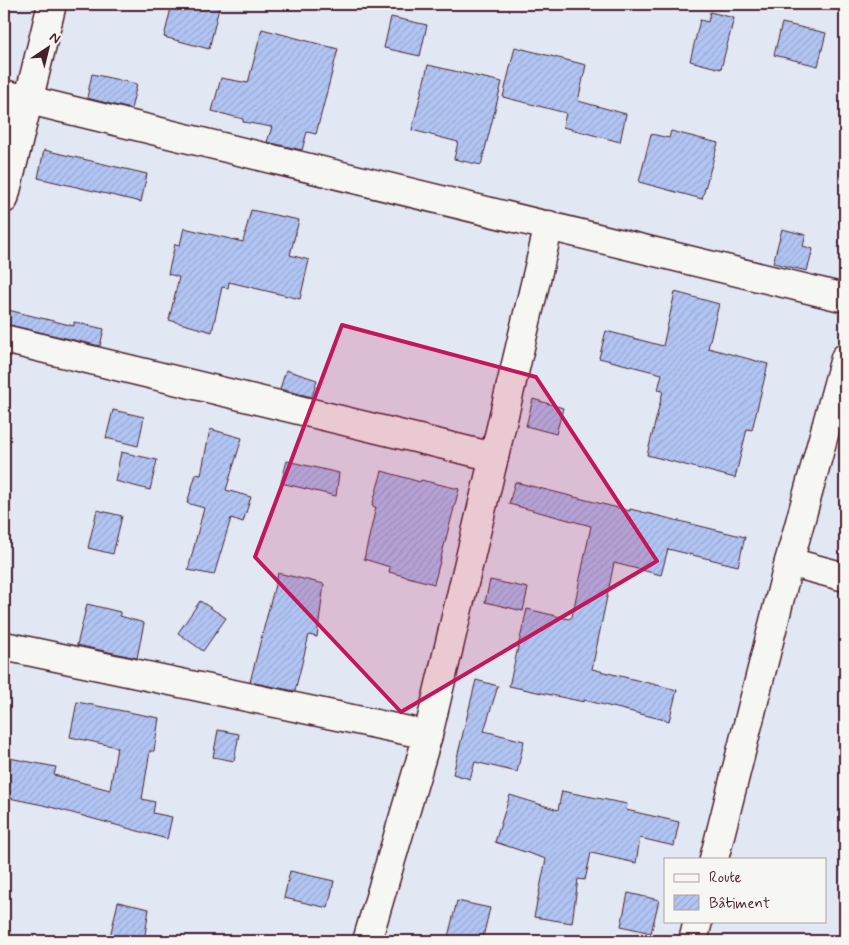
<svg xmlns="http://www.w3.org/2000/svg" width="849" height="945" font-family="Mynerve,sans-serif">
<defs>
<pattern id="building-hatch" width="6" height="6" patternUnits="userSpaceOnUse" patternTransform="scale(1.25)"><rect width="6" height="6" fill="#b1c5f4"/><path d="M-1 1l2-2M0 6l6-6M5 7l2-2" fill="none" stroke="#9aa9d1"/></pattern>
</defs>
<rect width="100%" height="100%" fill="#e1e7f3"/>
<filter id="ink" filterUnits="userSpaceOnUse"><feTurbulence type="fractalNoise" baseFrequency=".02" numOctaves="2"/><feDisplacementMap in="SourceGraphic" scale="10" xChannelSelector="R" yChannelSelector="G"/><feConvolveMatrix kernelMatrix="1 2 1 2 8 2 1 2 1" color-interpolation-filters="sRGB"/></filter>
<g filter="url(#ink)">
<g fill="url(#building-hatch)" stroke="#4a1f2b">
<path d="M172,4h48l-11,45 -45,-12z"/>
<path d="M710,12l24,6 -13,51 -31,-8 10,-41 8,2z"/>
<path d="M391,17l36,8 -7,31 -36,-8z"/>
<path d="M782,23l44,10 -8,33 -44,-11z"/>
<path d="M262,29l76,20 -22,85 -9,-2 -5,18 -35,-8 5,-15 -29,-5v-3l-31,-8 9,-33 27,5z"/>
<path d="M515,47l71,18 -8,36 48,13 -6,28 -57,-15 3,-14 -63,-16z"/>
<path d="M428,65l74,17 -21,83 -27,-6 4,-17 -46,-12z"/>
<path d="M92,74l45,10 -6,25 -44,-11z"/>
<path d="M671,131l47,12 -16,56 -63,-17 12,-48 18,4z"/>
<path d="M44,150l103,24 -6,28 -103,-24z"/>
<path d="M251,210l48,10 -9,35 19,5 -9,39 -71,-17 -1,6 -6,-1 -10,45 -43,-12 10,-43 -11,-3 7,-30 5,1 4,-17 59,14z"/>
<path d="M782,229l24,6 -3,11 10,3 -6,22 -34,-8z"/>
<path d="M675,292l44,12 -11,44 60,16 -16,66 -5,-1 -12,49 -88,-23 16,-64 -5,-1 4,-16 -63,-16 7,-27 57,15z"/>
<path d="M8,310l66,16v-4l30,7 -4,17 -95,-22z"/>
<path d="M286,370l31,10 -5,17 -32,-8z"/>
<path d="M533,399l30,9 -7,26 -30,-8z"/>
<path d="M113,410l31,7 -6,29 -32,-8z"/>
<path d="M210,429l32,9 -16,52 25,7 -8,25 -12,-4 -17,57 -26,-5 16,-62 -17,-5 9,-29 5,1z"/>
<path d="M121,452l36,8 -7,30 -35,-9z"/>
<path d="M287,461l52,12 -3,23 -55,-13z"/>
<path d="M382,471l38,11 1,-2 38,9 -25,95 -45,-12 1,-5 -26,-8 12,-52 -4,-1z"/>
<path d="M515,482l115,29v-2l115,28 -7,29 -70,-17 -7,26 -47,-12 -22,106 85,21 -8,31 -85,-21v2l-75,-16 18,-77 42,10 3,-2 19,-91 -82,-22z"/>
<path d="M97,510l25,6 -9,38 -25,-6z"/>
<path d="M278,573l46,11 -7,53 -8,-2 -14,56 -45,-9z"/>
<path d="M490,580l38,8 -5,23 -38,-9z"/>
<path d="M200,601l26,17 -23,33 -25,-18z"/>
<path d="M87,604l33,8v4l24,7 -7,35 -60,-13z"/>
<path d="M476,680l22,6 -14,45 40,10 -7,31 -42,-10 -5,17 -17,-5z"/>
<path d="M77,702l82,16 -5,33h-4l-8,48 13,3 -2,11 19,4 -5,22 -124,-34 -39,-8v-40l52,10 -2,8 56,15 7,-43 -47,-10z"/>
<path d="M218,730l21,4 -5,27 -21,-4z"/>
<path d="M562,791l65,13 -1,6 53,12 -5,24 -34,-8 -4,25 -45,-10 -6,27 -7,-1 -6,44 -38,-6 12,-58 -51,-17 15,-47 48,15z"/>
<path d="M290,871l44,10 -6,27 -44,-10z"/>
<path d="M628,893l31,7 -8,33 -30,-7z"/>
<path d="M457,901l33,7 -8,33h-35z"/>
<path d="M118,902l31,7 -5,32h-35z"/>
</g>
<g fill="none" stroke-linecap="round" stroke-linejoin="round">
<defs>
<g id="minor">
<path d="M4,94l841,204"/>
<path d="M4,199l48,-195"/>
<path d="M4,339l490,118"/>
<path d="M789,562l56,15"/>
<path d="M4,646l424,89"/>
<path d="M714,859l75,-297 56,-204"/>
<path d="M367,941l61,-206 121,-510"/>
<path d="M693,941l5,-20"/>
</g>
</defs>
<use href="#minor" stroke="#4a1f2b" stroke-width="31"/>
<use href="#minor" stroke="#f6f6f2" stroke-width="28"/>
</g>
</g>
<path fill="#c2185b" fill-opacity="0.2" stroke="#c2185b" stroke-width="4" stroke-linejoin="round" d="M342,325l194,52 121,184 -256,151 -146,-155z"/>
<rect width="849" height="945" fill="none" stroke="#f6f6f2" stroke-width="20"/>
<rect x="10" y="10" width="829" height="925" fill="none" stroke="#4a1f2b" stroke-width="2" filter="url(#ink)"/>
<rect x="664" y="858" width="162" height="65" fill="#f6f6f2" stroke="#b1a0a2"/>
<rect x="674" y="874" width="25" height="8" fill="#f6f6f2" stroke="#b1a0a2"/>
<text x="709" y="882" font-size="15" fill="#4a1f2b">Route</text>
<rect x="674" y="895" width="25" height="15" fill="url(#building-hatch)" stroke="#b1a0a2"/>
<text x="709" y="908" font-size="15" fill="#4a1f2b">Bâtiment</text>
<g transform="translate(48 48) rotate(35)" stroke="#f6f6f2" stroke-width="4" paint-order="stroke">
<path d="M0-4L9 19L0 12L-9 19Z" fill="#4a1f2b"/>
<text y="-8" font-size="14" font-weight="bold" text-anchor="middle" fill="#4a1f2b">N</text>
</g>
</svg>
